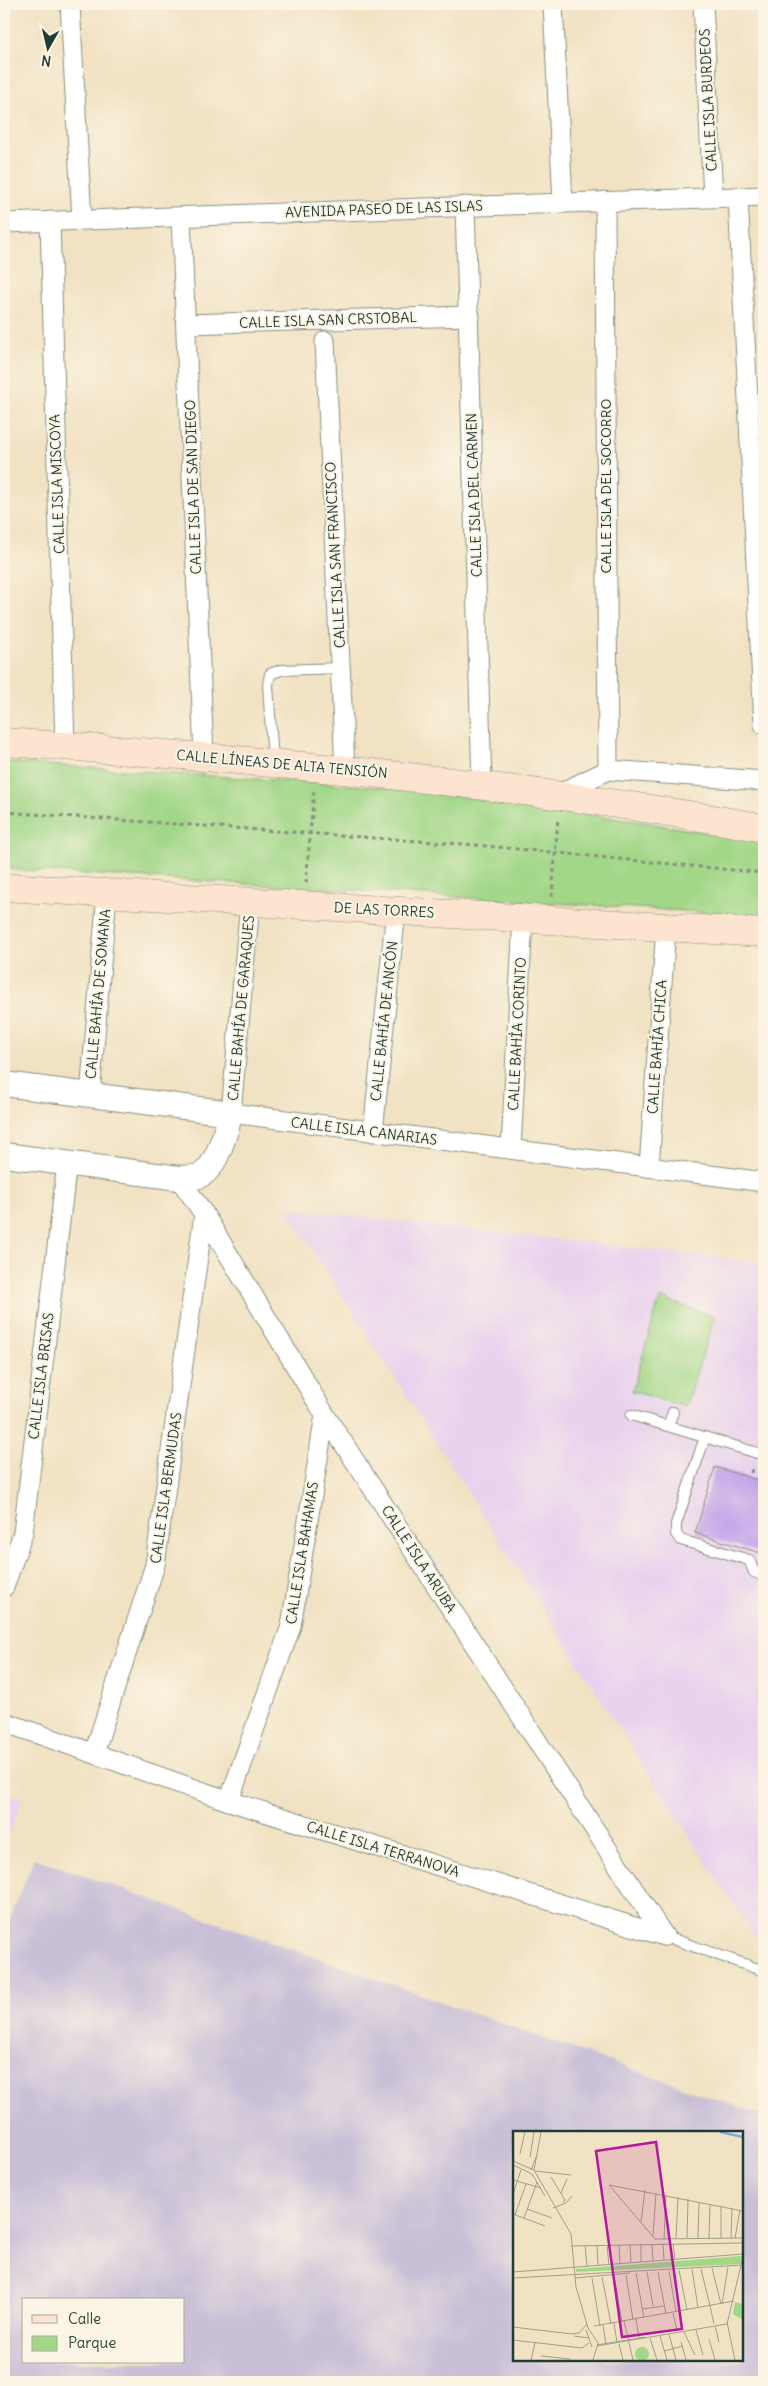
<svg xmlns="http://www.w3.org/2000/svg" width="768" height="2386" font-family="Delius,sans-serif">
<rect width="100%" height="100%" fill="#fcf5e5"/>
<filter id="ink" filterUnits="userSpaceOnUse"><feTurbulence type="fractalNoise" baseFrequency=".02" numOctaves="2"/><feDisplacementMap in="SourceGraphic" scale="10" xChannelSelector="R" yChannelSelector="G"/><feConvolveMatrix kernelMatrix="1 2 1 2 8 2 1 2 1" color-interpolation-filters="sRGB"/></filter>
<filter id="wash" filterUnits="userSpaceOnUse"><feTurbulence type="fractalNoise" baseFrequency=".0096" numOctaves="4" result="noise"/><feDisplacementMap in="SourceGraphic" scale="20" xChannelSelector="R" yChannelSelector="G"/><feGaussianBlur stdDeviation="1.12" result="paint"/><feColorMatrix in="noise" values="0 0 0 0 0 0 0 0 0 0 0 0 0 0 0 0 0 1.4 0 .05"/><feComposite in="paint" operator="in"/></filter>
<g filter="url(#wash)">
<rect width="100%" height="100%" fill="#f1e2c3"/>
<g fill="#e8d2ee">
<path d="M286,1208l478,55v688l-146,-225z"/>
<path d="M4,1792l19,6 -19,48z"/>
</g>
<path fill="#c9bfd7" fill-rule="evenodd" d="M34,1858l730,258v266h-760v-447zM514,2132h228v228h-228zM24,2300h160v62h-160z"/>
<g fill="#a2d788" stroke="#608a5e">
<path d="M4,762l403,27 241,34 116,19v74l-760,-47z"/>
<path d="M660,1298l55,19 -30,90 -53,-16z"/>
</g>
<g id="blocks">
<path fill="#c1a2ea" d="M715,1467l49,15v72l-69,-21z"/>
</g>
</g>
<g filter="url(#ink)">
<use href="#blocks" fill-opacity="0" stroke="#88907c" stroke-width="1"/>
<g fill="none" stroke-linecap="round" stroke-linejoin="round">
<defs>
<g id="service">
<path d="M273,762l-5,-77 2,-11 11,-4 59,-2"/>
<path d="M631,1415l133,40"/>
<path d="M668,1426l5,-14"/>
<path d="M705,1437l-29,87v10l5,6 68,20 5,12 10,4"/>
<path d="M664,1936l100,35"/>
</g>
<g id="minor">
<path d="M70,4l12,216"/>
<path d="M553,4l10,198"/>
<path d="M703,4l10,193"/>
<path d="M738,197l26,528"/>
<path d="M605,201l3,569"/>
<path d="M465,206l17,578"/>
<path d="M181,217l23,540"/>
<path d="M50,221l15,525"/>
<path d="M4,223l760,-27"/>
<path d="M186,324l284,-8"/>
<path d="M325,341l20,428"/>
<path d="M559,794l49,-24 156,11"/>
<path d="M250,902l-19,211 533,69"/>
<path d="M90,1095l17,-202"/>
<path d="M373,1132l23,-222"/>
<path d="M511,1149l12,-231"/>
<path d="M649,1167l17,-240"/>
<path d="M179,1178l25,36 121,201 339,521"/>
<path d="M4,1587l19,-54 44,-370"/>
<path d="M4,1722l225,79 435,135"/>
<path d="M94,1753l61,-188 49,-351"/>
<path d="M229,1801l62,-175 34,-211"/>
</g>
<path id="tertiary" d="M4,1084l227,29c-5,17 -14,56 -32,63 -6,2 -14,1 -20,2l-175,-23"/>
<g id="secondary">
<path d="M4,742c255,17 509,41 760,86"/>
<path d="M4,887l760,46"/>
</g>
</defs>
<use href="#service" stroke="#88907c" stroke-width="12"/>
<use href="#minor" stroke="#88907c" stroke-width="21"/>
<use href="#tertiary" stroke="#88907c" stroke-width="26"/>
<use href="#secondary" stroke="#88907c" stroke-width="29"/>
<g stroke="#88907c" stroke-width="3" stroke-dasharray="4 4" stroke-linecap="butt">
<path d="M4,812l472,33 288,28"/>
<path d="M306,883l8,-94"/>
<path d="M552,897l6,-79"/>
<path d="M751,1473l2,-8"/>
</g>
<use href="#service" stroke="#fff" stroke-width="10"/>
<use href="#minor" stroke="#fff" stroke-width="19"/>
<use href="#tertiary" stroke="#fff" stroke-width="24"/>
<use href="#secondary" stroke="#fde4d1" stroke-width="28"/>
</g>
</g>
<g text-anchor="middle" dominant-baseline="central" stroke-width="4" stroke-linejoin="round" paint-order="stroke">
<g font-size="14" fill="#1f3d34" stroke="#fcf5e5">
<text transform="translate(708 100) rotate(-93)">CALLE ISLA BURDEOS</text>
<text transform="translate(384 209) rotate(-2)">AVENIDA PASEO DE LAS ISLAS</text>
<text transform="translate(328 320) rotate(-2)">CALLE ISLA SAN CRSTOBAL</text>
<text transform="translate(57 484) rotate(-92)">CALLE ISLA MISCOYA</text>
<text transform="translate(606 486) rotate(-90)">CALLE ISLA DEL SOCORRO</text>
<text transform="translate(193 487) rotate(-92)">CALLE ISLA DE SAN DIEGO</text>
<text transform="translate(474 495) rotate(-92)">CALLE ISLA DEL CARMEN</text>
<text transform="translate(335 555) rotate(-93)">CALLE ISLA SAN FRANCISCO</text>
<text transform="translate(282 764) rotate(5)">CALLE LÍNEAS DE ALTA TENSIÓN</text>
<text transform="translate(384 910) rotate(3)">DE LAS TORRES</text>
<text transform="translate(98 994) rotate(-85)">CALLE BAHÍA DE SOMANA</text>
<text transform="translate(241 1008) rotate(-85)">CALLE BAHÍA DE GARAQUES</text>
<text transform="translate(384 1021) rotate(-84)">CALLE BAHÍA DE ANCÓN</text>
<text transform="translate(517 1034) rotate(-87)">CALLE BAHÍA CORINTO</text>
<text transform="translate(657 1047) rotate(-86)">CALLE BAHÍA CHICA</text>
<text transform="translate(364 1131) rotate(7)">CALLE ISLA CANARIAS</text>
<text transform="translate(41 1376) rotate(-83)">CALLE ISLA BRISAS</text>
<text transform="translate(166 1488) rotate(-82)">CALLE ISLA BERMUDAS</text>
<text transform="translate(302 1553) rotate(-81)">CALLE ISLA BAHAMAS</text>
<text transform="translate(419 1559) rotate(57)">CALLE ISLA ARUBA</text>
<text transform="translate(383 1849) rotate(17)">CALLE ISLA TERRANOVA</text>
</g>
</g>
<g transform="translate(513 2131)">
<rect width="230" height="230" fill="#f1e2c3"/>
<path d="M229,125l-1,8 -165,8v-3zM222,171l8,2v16l-10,-6zM122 223a7 7 0 1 1 14 0a7 7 0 1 1-14 0Z" fill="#a2d788"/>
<path fill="none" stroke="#75b0e6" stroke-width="2.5" d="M207,1l23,5"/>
<path fill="none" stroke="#9da08a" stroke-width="1" d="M7,23l5,-22M17,26l4,-25M0,30l21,9 37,64 5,53 12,41 10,15 -5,17M0,34l19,9 13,22M18,39l6,-15M21,39l7,-38M22,40l36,4M38,46l14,23 -2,3M0,49l28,8M96,54l134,26M96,54l46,54M48,62l6,-14M0,63l8,-24M40,77l13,-5 6,-7M14,78l25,9M0,83l32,12M2,84l11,-31M11,87l13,-36M128,91l4,-32M140,105l3,-43M163,107l2,-41M174,107l1,-39M185,107l1,-36M196,107l1,-34M208,107v-32M218,107l1,-30M222,107l5,-28M142,108l88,-1M151,108l2,-44M128,113v18M139,113l1,17M150,113l1,16M160,113l2,15M72,114l2,21M84,114l1,20M94,114l2,20M106,114l1,19M117,114l1,18M58,115l172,-3M199,137l9,36M179,138l6,39M188,138l9,37M166,139l8,40M156,140l7,41M0,141l230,-18M134,141l6,34M145,141l8,42M123,142l8,45M113,144l7,45M101,145l8,46M89,146l9,47M0,147l230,-13M62,147l55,-5M79,147l8,48M209,173l6,-37M197,175l4,18M129,178l22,-3M160,182l4,18M123,188l3,19M111,190l9,39M214,191l8,38M101,192l3,19M90,194l3,19M81,195l140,-25M202,195l4,16M0,196l59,7 7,-1 8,-9M73,199l6,17M183,199l7,25M171,201l11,23M156,203l7,26M61,205l15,2M147,205l7,24M137,207l7,22M196,208l6,21M0,209l69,8 7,-5M168,211l5,18M106,213l4,16M84,214l48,-8M84,215l130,-22 16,-67M151,220l19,-5M28,225l29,3M18,229l4,-17"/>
<path fill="#b5179e" fill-opacity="0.15" stroke="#b5179e" stroke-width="2.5" d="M143,11l26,187 -60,8 -26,-186z"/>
<rect width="230" height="230" fill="none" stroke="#1f3d34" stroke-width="2.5"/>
</g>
<rect width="768" height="2386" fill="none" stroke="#fcf5e5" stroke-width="20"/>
<rect x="22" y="2298" width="162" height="65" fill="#fcf5e5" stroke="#a4ab9e"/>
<rect x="32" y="2315" width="25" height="8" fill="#fde4d1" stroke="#a4ab9e"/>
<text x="68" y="2324" font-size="15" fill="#1f3d34">Calle</text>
<rect x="32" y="2336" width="25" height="15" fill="#a2d788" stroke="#a4ab9e"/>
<text x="68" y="2348" font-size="15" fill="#1f3d34">Parque</text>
<g transform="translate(48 48) rotate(188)" stroke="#fcf5e5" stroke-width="4" paint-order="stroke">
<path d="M0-4L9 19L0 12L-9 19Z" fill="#1f3d34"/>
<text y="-8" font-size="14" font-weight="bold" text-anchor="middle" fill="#1f3d34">N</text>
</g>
</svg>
